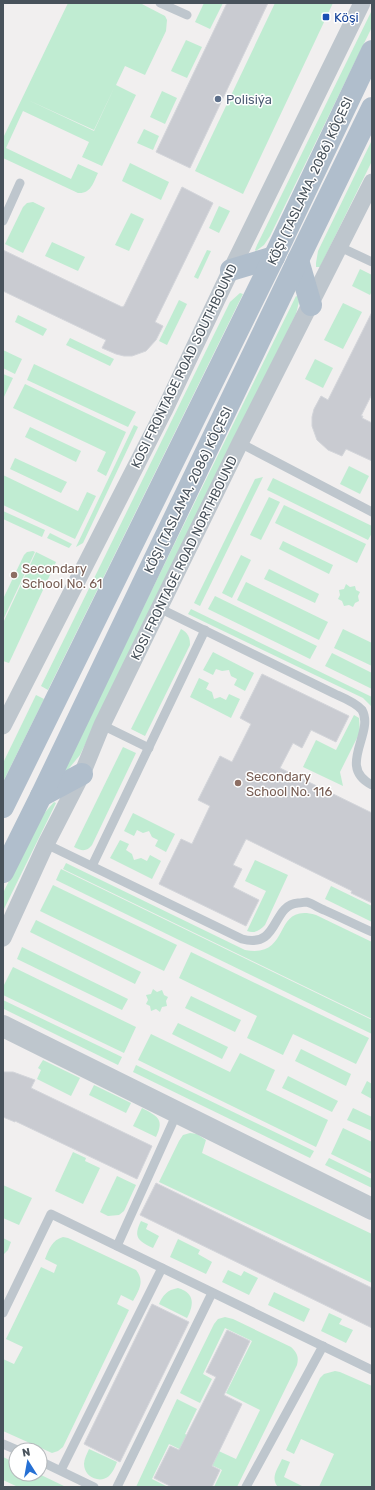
<svg xmlns="http://www.w3.org/2000/svg" width="375" height="1490" font-family="Rubik,sans-serif">
<rect width="100%" height="100%" fill="#f1efef"/>
<g fill="#c0ecd2" fill-rule="evenodd">
<path d="M68,3h72l25,13 2,4 -1,11 -21,44 -20,-9 -9,19 20,10 -34,71 -20,-9 7,-15 -66,-31 -17,37 65,31 7,-15 20,9c-5,10 -7,21 -20,20l-75,-35v-22h1zM115,86l-21,45 -66,-31 66,30z"/>
<path d="M204,3h19l-13,26 -15,-7z"/>
<path d="M275,3h58l-90,191 -48,-23z"/>
<path d="M372,10v17l-102,209 -6,9 -8,6 -1,-1 2,-5z"/>
<path d="M186,40l16,7 -15,31 -16,-7z"/>
<path d="M162,91l15,7 -12,26 -15,-7z"/>
<path d="M144,129l15,7 -6,14 -16,-7z"/>
<path d="M372,140v21l-52,106h-4v-4l2,-12z"/>
<path d="M130,163l39,19 -8,18 -39,-19z"/>
<path d="M33,202l12,6 -22,45 -18,-9 18,-37 4,-4z"/>
<path d="M219,206l11,5 -11,22 -10,-5z"/>
<path d="M131,213l13,6 -15,32 -14,-6z"/>
<path d="M52,242l33,15 -7,14 -33,-15z"/>
<path d="M207,250l4,1 -13,28 -4,-2z"/>
<path d="M360,269l12,6v16l-2,4 -18,-9z"/>
<path d="M240,293l3,1 -195,396 -7,-4 189,-384z"/>
<path d="M296,296l4,2 -4,16 -216,441 -14,17 -3,-1z"/>
<path d="M179,300l8,4 -20,41 -8,-4z"/>
<path d="M343,303l19,9 -19,37 -19,-9z"/>
<path d="M18,315l29,14 -4,7 -28,-14z"/>
<path d="M70,338l44,21 -4,7 -44,-21z"/>
<path d="M3,350l19,9 -7,15 -12,-6z"/>
<path d="M315,359l18,9 -10,20 -18,-9z"/>
<path d="M34,364l102,48 -8,15 -101,-47z"/>
<path d="M3,374l10,4 -10,21z"/>
<path d="M25,384l101,48 -20,44 -9,-5 9,-19 -93,-44z"/>
<path d="M134,425l4,2 -55,116 -7,4z"/>
<path d="M30,427l51,24 -5,11 -51,-25z"/>
<path d="M15,458l52,24 -6,11 -51,-24z"/>
<path d="M349,466l20,10 -9,18 -20,-10z"/>
<path d="M3,475l75,36 9,-19 9,4 -21,43 -72,-34z"/>
<path d="M263,477l-63,129 -6,-3 61,-124z"/>
<path d="M273,478l99,48v7l-4,7 -101,-50z"/>
<path d="M269,497l11,5 -19,38 -11,-5z"/>
<path d="M284,505l82,39 -9,19 -82,-40z"/>
<path d="M3,511l42,19 -3,7 -39,-18z"/>
<path d="M50,533l22,11 -3,4 -22,-10z"/>
<path d="M283,541l50,24 -4,9 -50,-25z"/>
<path d="M33,551l2,1 -32,68v-21l21,-44 3,-3z"/>
<path d="M36,552l20,10 -47,101 -6,-2v-38z"/>
<path d="M241,555l10,5 -19,38 -10,-5z"/>
<path d="M269,569l50,25 -4,9 -51,-24z"/>
<path d="M246,582l82,40 -9,18 -82,-40z"/>
<path d="M346,584l4,3 5,-1 1,4 4,2 -2,4 1,5 -4,2 -2,4 -4,-2 -5,1 -2,-5 -4,-2 2,-4 -1,-5 5,-1z"/>
<path d="M215,596l102,50 -7,13 -102,-50z"/>
<path d="M191,609l181,88v10l-9,-9 -175,-84z"/>
<path d="M181,629c7,4 9,8 9,16l-45,91 -14,-7z"/>
<path d="M343,629l29,14v23l-38,-18z"/>
<path d="M213,652l41,21 -9,18 -11,-6 3,-6 -6,-3 -2,-6 -7,1 -6,-2 -3,6 -10,-5z"/>
<path d="M332,653l40,20v16l-47,-23z"/>
<path d="M199,678l10,5 -3,6 6,3 2,7 6,-2 6,3 3,-6 11,5 -9,19 -41,-21z"/>
<path d="M36,695l8,4 -41,83v-19z"/>
<path d="M354,715l5,3 1,14 -20,40 3,14 -40,-19 13,-27 20,10z"/>
<path d="M123,747l13,6 -44,92c-5,7 -11,6 -18,2z"/>
<path d="M54,802l2,1 -53,108v-18l37,-75z"/>
<path d="M133,813l42,21 -9,18 -11,-6 3,-6 -6,-3 -3,-6 -6,2 -6,-3 -3,6 -10,-5z"/>
<path d="M120,840l9,4 -3,6 6,4 2,6 7,-2 6,3 3,-6 11,6 -9,18 -42,-21z"/>
<path d="M255,860l33,15 -23,50c-5,5 -10,9 -18,6l19,-40 -21,-10z"/>
<path d="M66,863l179,87c48,9 26,-48 71,-35l56,27v77l-309,-150z"/>
<path d="M61,869l311,151v14l-316,-154z"/>
<path d="M53,885l124,60 -13,26 -124,-60z"/>
<path d="M331,886l41,20v16l-47,-23z"/>
<path d="M36,920l105,52 -6,12 -105,-52z"/>
<path d="M22,947l106,52 -6,11 -105,-51z"/>
<path d="M191,952l178,86 -13,26 -63,-30 -10,21 -36,-17 10,-22 -78,-38z"/>
<path d="M13,967l123,60 -12,26 -121,-58v-8z"/>
<path d="M153,989l4,3 5,-2 2,5 4,2 -2,4 1,5 -5,1 -2,5 -4,-3 -5,2 -1,-5 -4,-2 2,-4 -2,-5 5,-1z"/>
<path d="M191,996l50,24 -6,12 -50,-24z"/>
<path d="M3,1000l119,57 -4,8 -114,-56z"/>
<path d="M178,1023l50,24 -6,12 -50,-25z"/>
<path d="M151,1034l79,38 10,-19 35,17 -9,20 62,30 -12,27 -178,-87z"/>
<path d="M301,1049l50,25 -5,12 -51,-25z"/>
<path d="M43,1060l37,18 -9,18 -34,-17 4,-9 -3,-2z"/>
<path d="M136,1065l178,86 -4,7 -177,-86z"/>
<path d="M288,1076l50,25 -6,11 -50,-24z"/>
<path d="M367,1081l5,3v15l-11,-6z"/>
<path d="M94,1085l37,18 -5,10 -37,-18z"/>
<path d="M142,1108c15,8 23,11 14,29l-23,-11z"/>
<path d="M353,1108l19,9v14l-25,-11z"/>
<path d="M343,1128l29,14v32l-41,-20z"/>
<path d="M190,1133l7,1 9,6 -4,13 170,81v49l-213,-101 20,-41 4,-6z"/>
<path d="M73,1152l13,6 -1,3 15,7 -17,36 -28,-13z"/>
<path d="M329,1158l43,21v9l-47,-23z"/>
<path d="M117,1176l19,9 -12,26 -5,4 -11,1 -8,-4z"/>
<path d="M3,1185l29,13 -13,27 -16,-7z"/>
<path d="M141,1221l7,3 -2,5 13,7 -6,12c-15,-7 -20,-11 -12,-27z"/>
<path d="M63,1237l5,1 68,32c9,11 3,20 -3,31l-12,-6 -4,9 12,6 -66,137 -5,4 -6,2 -49,-22v-72l11,5 9,-17 -17,-8 35,-72 13,6 3,-8 -12,-6c4,-10 7,-19 18,-22z"/>
<path d="M3,1238l8,4 -3,8 -5,5z"/>
<path d="M178,1239l22,11 -2,4 14,8 -6,12 -36,-17z"/>
<path d="M228,1270l13,6 3,-5 14,7 -9,17 -27,-13z"/>
<path d="M178,1288c17,5 16,17 9,30l-28,-14c4,-9 8,-14 19,-16z"/>
<path d="M274,1292l36,17 -6,13 -36,-17z"/>
<path d="M329,1313l13,6 -3,5 14,6 -7,13 -25,-12z"/>
<path d="M225,1317l8,2 58,28c6,6 8,9 6,18l-60,122h-23l8,-17 -19,-9 7,-14 26,12 24,-49 -34,-17 26,-52 -27,-13 -22,46 9,5 -12,24 -20,-10 34,-69 4,-5z"/>
<path d="M335,1371l5,1 32,14v101h-53l15,-33 -33,-15 -7,15 -8,-4 34,-72 4,-4z"/>
<path d="M177,1399l20,10 -12,25 22,11 -7,14 -31,-15 -17,35 16,8h-32z"/>
<path d="M89,1449l28,13c-2,5 -4,10 -8,14 -9,8 -25,1 -25,-12 0,-5 3,-10 5,-15z"/>
<path d="M3,1457l13,6v11h23l27,13h-48l-15,-7z"/>
<path d="M282,1459l8,3 -6,15 20,10h-26c-8,-9 0,-19 4,-28z"/>
</g>
<g fill="#c9cbd1" stroke="#d3d5da">
<path d="M227,3h41l-78,165 -34,-16z"/>
<path d="M182,187l31,16 -58,119 8,4 -7,14 -10,11 -14,5h-8l-8,-2 -14,-6 4,-8 -103,-49v-41l119,57 2,-1z"/>
<path d="M372,312v82l-11,22h2l-1,2 10,5v38l-26,-12 -4,7 -14,-6 -11,-10 -5,-14v-9l2,-8 7,-13 7,4z"/>
<path d="M262,674l87,42 -13,26 -25,-12 -9,18 -9,-5 -13,25 92,45v90l-21,-10 1,-2 -106,-52 -13,26 9,4 -9,18 26,13 -13,26 -87,-42 22,-45 11,5 18,-38 -12,-6 22,-44 12,6 19,-38 -11,-6z"/>
<path d="M3,1072h10l22,8 -4,8 121,58 -15,33 -122,-58v1l-12,-5z"/>
<path d="M156,1183l216,105v40l-232,-113z"/>
<path d="M152,1304l37,18 -69,140 -36,-18z"/>
<path d="M227,1330l23,11 -26,54 18,9 -30,62 8,4 -8,17h-40l-18,-9 16,-32 9,4 37,-73 -10,-5z"/>
</g>
<g fill="none" stroke-linecap="round" stroke-linejoin="round">
<g stroke="#bec6cd" stroke-width="9">
<path d="M160,3l27,12"/>
<path d="M3,221l17,-38"/>
<path d="M340,247l32,15"/>
<path d="M240,443l132,69"/>
<path d="M159,608l176,86c9,4 20,8 27,16 13,23 -26,57 10,75"/>
<path d="M102,725l47,23"/>
<path d="M46,844l196,95c38,10 29,-34 56,-36 3,0 7,-1 9,-1 6,2 12,6 17,8 16,7 32,15 48,22"/>
<path d="M92,866l113,-236"/>
<path d="M117,1246l60,-133"/>
<path d="M3,1313l48,-99 321,156"/>
<path d="M3,1444l14,6"/>
<path d="M40,1461l54,26"/>
<path d="M61,1470l101,-202"/>
<path d="M117,1487l95,-194"/>
<path d="M246,1487l77,-141"/>
</g>
<g stroke="#bec6cd" stroke-width="17">
<path d="M3,726l161,-315 67,-141 131,-267"/>
<path d="M3,938l43,-94 36,-70 20,-49 138,-282 132,-261"/>
</g>
<path stroke="#bec6cd" stroke-width="22" d="M3,1026l369,183"/>
<g stroke="#b0becc" stroke-width="22">
<path d="M298,260l13,45"/>
<path d="M231,270l43,-13"/>
<path d="M41,796l41,-22"/>
<path d="M3,807l271,-550 98,-206"/>
<path d="M3,872l38,-76 257,-536 74,-152"/>
</g>
</g>
<rect fill="#1a4fb4" stroke="#fff" stroke-width="1.5" x="322" y="13" width="8" height="8" rx="2"/>
<circle fill="#5c6f8a" stroke="#fff" stroke-width="1.5" cx="218" cy="99" r="4"/>
<g fill="#8d6e63" stroke="#fff" stroke-width="1.5">
<circle cx="14" cy="575" r="4"/>
<circle cx="238" cy="783" r="4"/>
</g>
<g text-anchor="middle" dominant-baseline="central" stroke-width="3" stroke-linejoin="round" paint-order="stroke">
<g font-size="13" fill="#164399" stroke="#fff" text-anchor="start">
<text x="334" y="17">Köşi</text>
</g>
<g font-size="13" fill="#4e5e75" stroke="#fff" text-anchor="start">
<text x="226" y="99">Polisiýa</text>
</g>
<g font-size="13" fill="#48525b" stroke="#fff">
<text transform="translate(310 181) rotate(-65)">KÖŞI (TASLAMA, 2086) KÖÇESI</text>
<text transform="translate(184 366) rotate(-64)">KOSI FRONTAGE ROAD SOUTHBOUND</text>
<text transform="translate(188 490) rotate(-64)">KÖŞI (TASLAMA, 2086) KÖÇESI</text>
<text transform="translate(184 558) rotate(-64)">KOSI FRONTAGE ROAD NORTHBOUND</text>
</g>
<g font-size="13" fill="#785e54" stroke="#fff" text-anchor="start">
<text x="22" y="568">Secondary<tspan x="22" dy="15">School No. 61</tspan></text>
<text x="246" y="776">Secondary<tspan x="246" dy="15">School No. 116</tspan></text>
</g>
</g>
<rect width="375" height="1490" fill="none" stroke="#48525b" stroke-width="8"/>
<g transform="translate(28 1462) rotate(349)"><circle r="19" fill="#ffffff" stroke="#b6babd"/>
<path d="M0-3L7 15L0 10L-7 15Z" fill="#2670d4"/>
<text y="-6" font-size="11" font-weight="bold" text-anchor="middle" fill="#48525b">N</text>
</g>
</svg>
